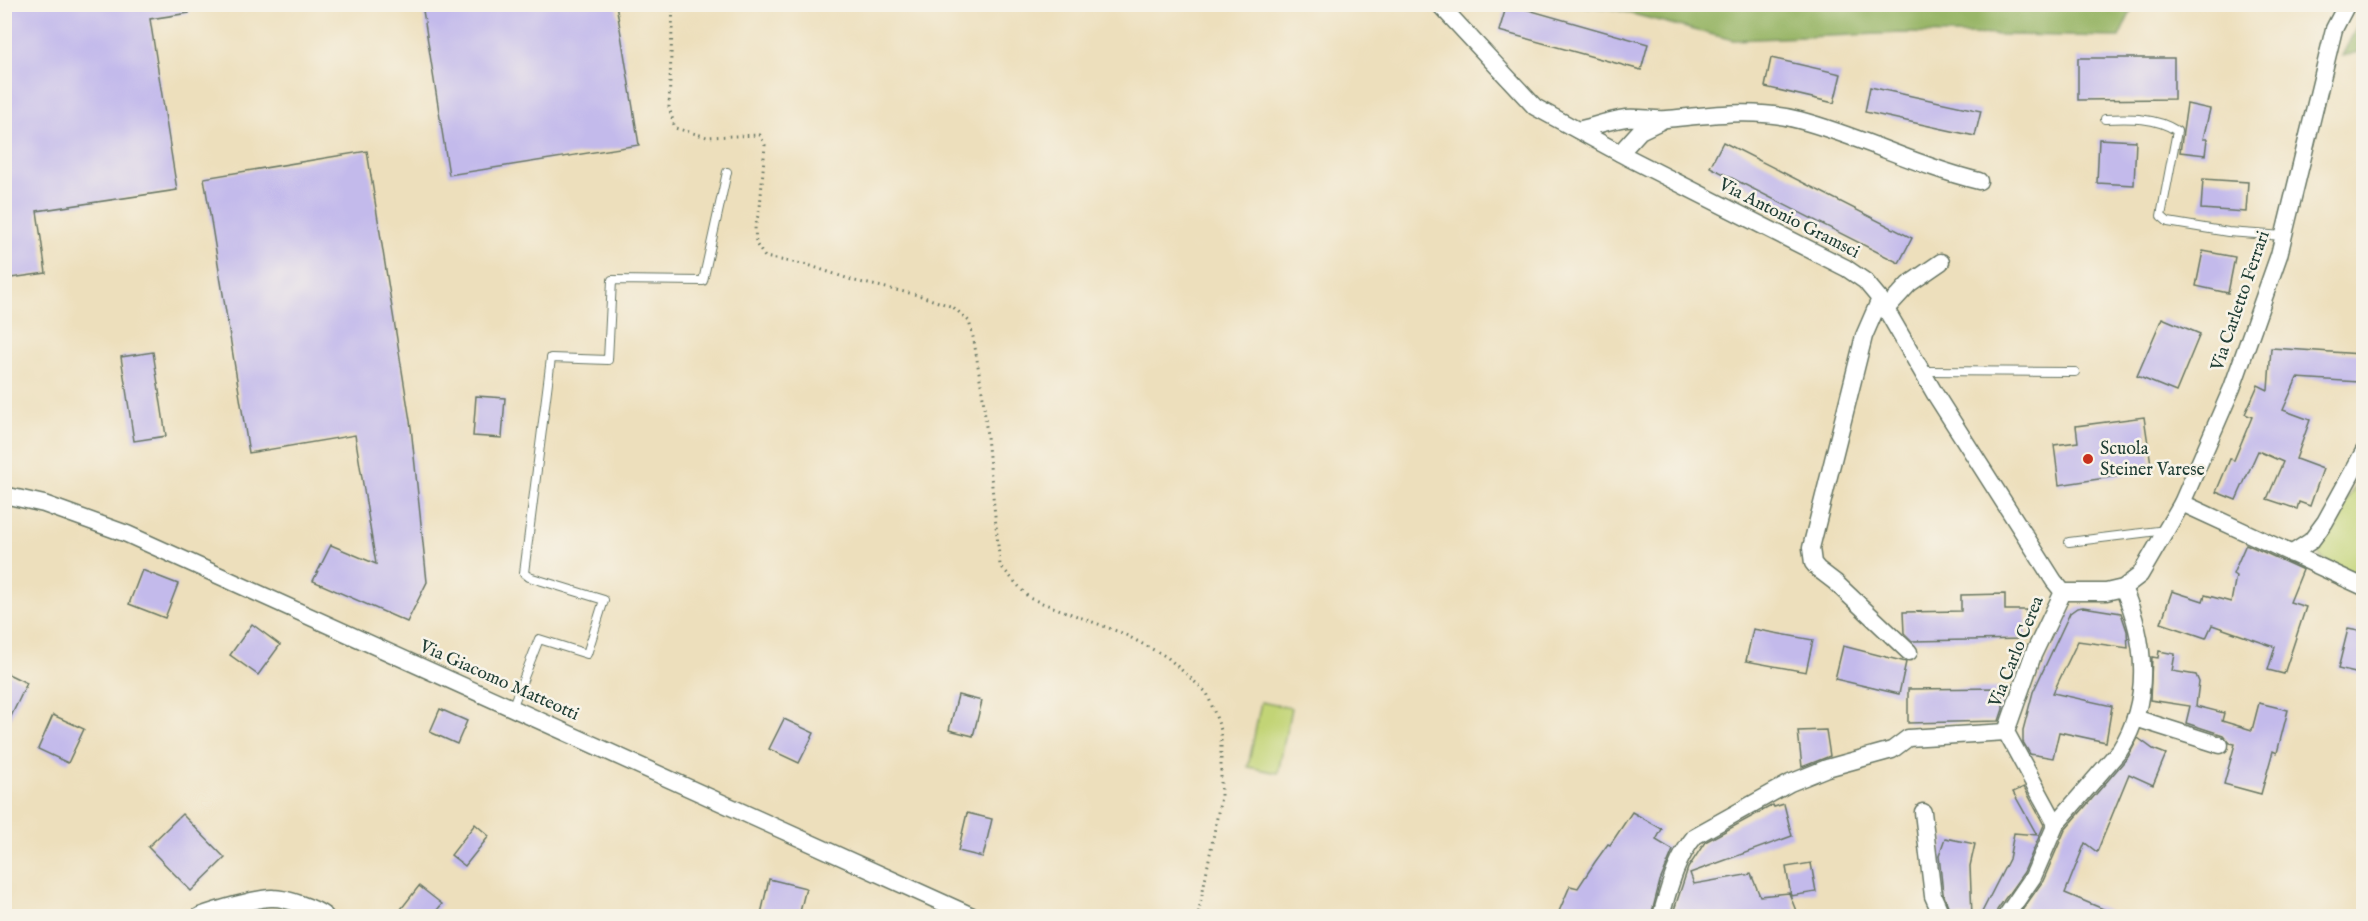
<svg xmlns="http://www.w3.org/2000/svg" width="2368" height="921" font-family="'IM FELL English',serif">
<rect width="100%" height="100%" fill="#f7f3e8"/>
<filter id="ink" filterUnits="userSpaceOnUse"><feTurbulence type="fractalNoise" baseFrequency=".0167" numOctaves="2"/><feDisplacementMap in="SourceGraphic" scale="12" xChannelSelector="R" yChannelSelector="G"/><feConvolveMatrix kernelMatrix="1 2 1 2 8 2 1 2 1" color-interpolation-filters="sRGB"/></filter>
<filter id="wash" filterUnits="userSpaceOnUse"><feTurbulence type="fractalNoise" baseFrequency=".008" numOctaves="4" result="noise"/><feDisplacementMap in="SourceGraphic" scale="24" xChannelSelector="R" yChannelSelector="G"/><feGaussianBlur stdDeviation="1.35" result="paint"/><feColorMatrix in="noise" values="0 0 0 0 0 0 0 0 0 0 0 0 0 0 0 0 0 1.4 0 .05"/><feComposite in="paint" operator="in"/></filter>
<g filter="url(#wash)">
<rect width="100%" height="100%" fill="#eddfbc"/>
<g fill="#c2d476" stroke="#708855" stroke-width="1.5">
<path d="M2357,483l6,2v95l-42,-22 -5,-8z"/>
<path d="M1261,702l30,6 -13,65 -30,-6z"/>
</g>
<g fill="#99b667" stroke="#5c7a4e" stroke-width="1.5">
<path d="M1570,5h564l-15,32 -217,-4 -169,7 -120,-31z"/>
<path d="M2363,14v37l-21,5z"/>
</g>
<g id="blocks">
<g fill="#c3baeb">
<path d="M4,4h184l1,9 -39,6 27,171 -140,21 9,62 -42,6z"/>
<path d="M422,4h194l23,141 -190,30z"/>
<path d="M1507,4l141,40 -7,26 -142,-39z"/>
<path d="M1771,58l70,16 -7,29 -69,-16z"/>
<path d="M2078,58h96v41l-96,1z"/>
<path d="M1870,87l111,24 -6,25 -110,-24z"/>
<path d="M2187,104l23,5 -7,30h4l-2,16 -25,-3z"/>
<path d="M2099,139l37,2 -2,44 -37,-2z"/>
<path d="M1723,142l189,96 -13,25 -189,-96z"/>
<path d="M367,151l44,276 16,155 -20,40 -94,-41 18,-36 45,19 -21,-129 -106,18 -45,-275z"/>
<path d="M2203,179l45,3 -2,30 -45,-3z"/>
<path d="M2203,251l32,6 -7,36 -32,-7z"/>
<path d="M2162,318l38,16 -24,58 -39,-16z"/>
<path d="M2271,348l90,6 -2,28 -62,-4 -14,32 27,10 -14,39 27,10 -13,37 -11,-4 -2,7 -30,-10 16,-37 -25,-11 -22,49 -20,-8 14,-33 4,1 18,-43 -7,-3 13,-29 10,5z"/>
<path d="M153,352l13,84 -32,5 -13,-84z"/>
<path d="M476,396l29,2 -3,40 -29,-2z"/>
<path d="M2144,417l8,54 -93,14 -5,-40 24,-3 -2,-16z"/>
<path d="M2246,544l57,26 -13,32 16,5 -22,67 -16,-4 7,-23 -63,-22 -6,13 -45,-15 11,-32 31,10 2,-6 26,7 5,-26 -3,-2z"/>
<path d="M142,570l36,14 -13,34 -36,-14z"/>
<path d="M2005,594v16h21v29l-114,2 -8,-8 -1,-21 58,-1v-16z"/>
<path d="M2083,607l38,6 6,18 1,17 -50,-7 -25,52 59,13 -6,36 -47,-10 -6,26 -23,-4 -7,-12v-12l10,-38 37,-79 7,-5z"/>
<path d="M252,624l28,21 -22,30 -28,-20z"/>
<path d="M1753,629l60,11 -7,32 -60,-11z"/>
<path d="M2348,629l16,3v43l-26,-6z"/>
<path d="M1843,646l63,16 -7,32 -64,-15z"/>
<path d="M2159,651l16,3 -3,17 24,4 3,7 -3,24 28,7 -2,8 30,9 7,-27 29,7 -11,43 -4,-2 -12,43 -37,-10 11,-40 -5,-1 -7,-8 -37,-12 4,-17 -40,-6 2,-43 6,1z"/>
<path d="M4,672l23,11 -23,48z"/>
<path d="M2003,688v21l-4,12 -91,2v-34z"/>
<path d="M958,695l24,6 -9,35 -24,-6z"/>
<path d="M440,709l27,12 -10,23 -27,-12z"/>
<path d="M53,715l31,14 -16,34 -30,-14z"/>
<path d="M784,719l30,14 -15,30 -30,-14z"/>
<path d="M1826,730l4,26 -28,11 -4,-36z"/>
<path d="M2138,738l15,11 13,5 -13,31 -24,-11 -32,78 -12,-9 -20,50 55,23h-102l25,-35 22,-51 63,-73z"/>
<path d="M2024,787l20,38 -20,47 -27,38 -1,6h-16l29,-57 5,-26 23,2 -24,-43z"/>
<path d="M1784,804l8,32 -102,37 4,11 57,-10 9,22 29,-3 9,23h-126l16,-48 17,-26 68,-37 1,2z"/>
<path d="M1632,812l30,17 -6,11 17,10 -13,31 -9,35h-39l-12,-4 -2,4h-41l13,-30 8,2 17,-26 13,-18 2,1z"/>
<path d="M967,813l25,6 -9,38 -25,-6z"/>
<path d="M182,814l43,44 -34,33 -43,-44z"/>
<path d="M475,824l14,12 -24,30 -14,-11z"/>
<path d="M1945,838l30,6 -5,22 2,50h-20l-9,-23 -4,-38z"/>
<path d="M1811,863l5,29 -25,4 -5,-29z"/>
<path d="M769,879l37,9 -7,28h-26l-12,-2z"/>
<path d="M419,886l23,18 -10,12h-21l-10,-7z"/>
</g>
</g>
</g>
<g filter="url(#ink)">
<use href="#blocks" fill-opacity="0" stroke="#677664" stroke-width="1.5"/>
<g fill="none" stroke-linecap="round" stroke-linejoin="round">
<defs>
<g id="lane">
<path d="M2105,119c25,-1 51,-2 72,12l-16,85 7,6 60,10 56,4"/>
<path d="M1923,371l152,1"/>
<path d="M2069,542l97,-12"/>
<path d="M512,708l27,-69 48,15 17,-54 -75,-23 -5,-4 27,-215 57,2 4,-80 91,1 24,-109"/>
</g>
<g id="street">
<path d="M1439,4l96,103 92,50 219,111 19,13 15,18 55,95 119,187 9,11h43l17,-4 17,-13 42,-72 50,-115 47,-133 55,-226 13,-25"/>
<path d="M1578,130c16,-4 32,-10 48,-12 14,-1 28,2 41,1 43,-4 89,-11 132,1 61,16 118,46 180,61"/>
<path d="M1620,153l20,-22 21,-10"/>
<path d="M1880,299l-16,37 -53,212 2,15 5,6 17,13 74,70"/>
<path d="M1886,309l23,-25 32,-22"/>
<path d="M4,495l40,9 83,30 845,382"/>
<path d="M2182,503l182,84"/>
<path d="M2291,554l20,-13 14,-19 39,-71"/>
<path d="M2135,718l85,27"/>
<path d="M1923,812l10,84 9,20"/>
<path d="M2056,824l-50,-92 27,-77 30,-63"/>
<path d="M200,916c14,-5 59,-19 73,-18 13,0 42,10 52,18"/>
<path d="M1661,916c8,-28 15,-57 34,-80l95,-53 37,-15 65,-18 16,-12 98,-6"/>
<path d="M2006,916l27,-39 23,-53 64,-74c32,-51 26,-110 3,-162"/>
</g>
</defs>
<use href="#lane" stroke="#677664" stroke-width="10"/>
<use href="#street" stroke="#677664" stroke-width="19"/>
<path stroke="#677664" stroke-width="3" stroke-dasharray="1.5 4.5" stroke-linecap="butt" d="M673,4l-4,103 6,21 32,9 53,-2 5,10 -5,63 -5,19 1,17 9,13 43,8 47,16 63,14 35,12 16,14 5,20 9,56 17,168 29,33 93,35 45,24 40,36 14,37v67l-23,119"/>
<use href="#lane" stroke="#fff" stroke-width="8"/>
<use href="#street" stroke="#fff" stroke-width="16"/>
</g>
</g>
<circle fill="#c8321e" stroke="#f7f3e8" stroke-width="2" cx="2088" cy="459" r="6"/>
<g text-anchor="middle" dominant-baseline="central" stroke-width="5" stroke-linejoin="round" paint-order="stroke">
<g font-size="18" fill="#1f3d34" stroke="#f7f3e8">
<text transform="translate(1789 219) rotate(27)">Via Antonio Gramsci</text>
<text transform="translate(2241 301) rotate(-71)">Via Carletto Ferrari</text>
<text transform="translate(2017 652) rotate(-68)">Via Carlo Cerea</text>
<text transform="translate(499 681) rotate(24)">Via Giacomo Matteotti</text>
</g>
<g font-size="18" fill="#1f3d34" stroke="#f7f3e8" text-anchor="start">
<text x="2100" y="449">Scuola<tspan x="2100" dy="21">Steiner Varese</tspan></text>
</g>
</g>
<rect width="2368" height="921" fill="none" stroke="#f7f3e8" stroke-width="24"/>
</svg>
